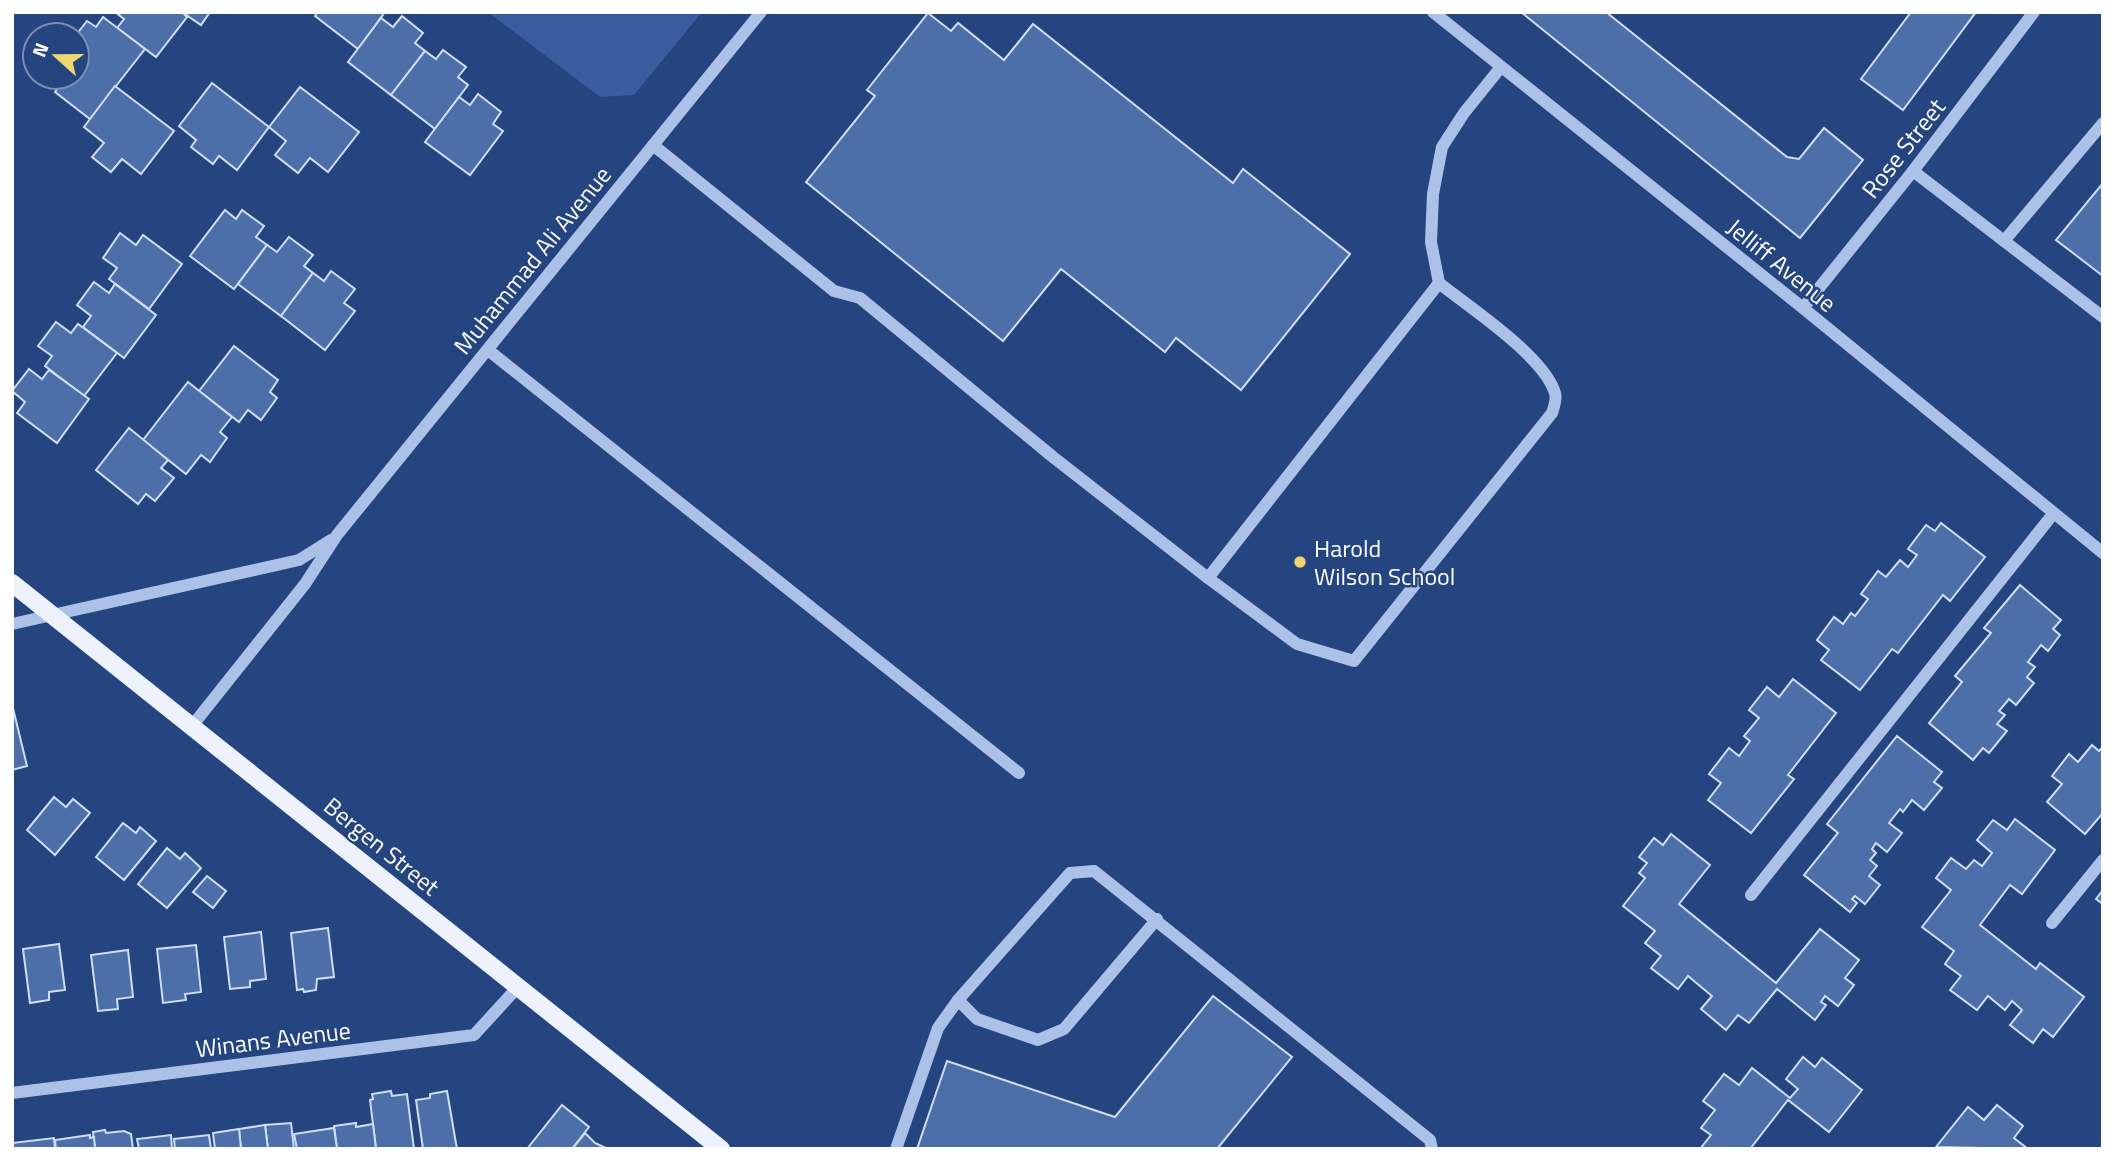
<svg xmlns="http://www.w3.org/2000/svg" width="2115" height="1161" font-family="'Titillium Web',sans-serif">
<rect width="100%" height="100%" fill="#254581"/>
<path fill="#395d9e" d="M488,12h214l-68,83 -34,2z"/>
<g fill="#4d6fa9" stroke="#cfddf5" stroke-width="2">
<path d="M115,12h67l5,5 -31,40 -39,-29 7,-9z"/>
<path d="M182,12h28l-9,13z"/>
<path d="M318,12h67l-27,37 -43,-33z"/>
<path d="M1521,12h85l181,145 12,2 25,-31 39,32 -63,78z"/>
<path d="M1911,12h65l-73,98 -42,-31z"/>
<path d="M928,13l23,18 7,-8 46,37 29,-36 200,159 10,-14 107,85 -109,136 -65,-52 -11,14 -104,-83 -58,72 -197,-159 69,-86 -8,-6z"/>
<path d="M402,16l21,17 -8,10 10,8 -34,44 -43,-33 33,-44 12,9z"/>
<path d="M103,17l42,32 -55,70 -35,-27 11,-15h11v-14l6,-7 -6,-4 -1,-17 11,-14 9,6z"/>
<path d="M443,50l23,17 -8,10 10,8 -33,44 -44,-34 34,-44 11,8z"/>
<path d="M212,83l57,44 -32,43 -18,-14 -6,8 -22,-17 5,-7 -17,-14z"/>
<path d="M115,86l59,45 -33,43 -19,-15 -11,13 -19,-15 12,-14 -20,-16z"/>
<path d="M300,87l59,45 -31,40 -18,-14 -12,15 -23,-18 11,-14 -17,-14z"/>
<path d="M478,94l23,18 -8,12 10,7 -33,44 -45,-33 34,-45 11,8z"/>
<path d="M2103,183v93l-47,-36z"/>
<path d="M225,210l11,9 6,-9 22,16 -8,11 11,8 -33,44 -44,-33z"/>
<path d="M120,233l16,12 7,-10 39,29 -33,45 -40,-30 8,-11 -14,-10z"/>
<path d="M289,237l24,18 -9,11 9,7 -32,43 -43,-32 29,-39 10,7z"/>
<path d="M331,271l24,18 -11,14 11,8 -30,39 -44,-34 32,-43 11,8z"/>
<path d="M94,282l15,11 6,-9 41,31 -32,43 -41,-31 8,-11 -14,-11z"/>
<path d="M56,322l15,11 7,-9 39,29 -33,43 -39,-30 7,-10 -14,-10z"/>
<path d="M234,346l44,34 -8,12 7,6 -16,22 -13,-10 -9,12 -40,-31z"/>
<path d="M29,369l13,10 7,-9 40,29 -32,44 -40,-30 8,-11 -13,-11z"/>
<path d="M188,382l44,35 -12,15 7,6 -17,24 -9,-7 -15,19 -43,-34z"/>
<path d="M129,428l39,32 -7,8 13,10 -19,23 -9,-7 -8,10 -42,-34z"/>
<path d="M1941,523l44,34 -35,44 -7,-6 -45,58 -6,-4 -32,41 -39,-30 8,-10 -12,-10 17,-23 9,7 8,-11 4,3 13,-17 -7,-5 17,-23 8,6 14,-17 8,7 9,-12 -9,-6 18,-24 9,6z"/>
<path d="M2020,585l41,35 -8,9 7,6 -12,16 -7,-6 -13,17 7,5 -8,10 7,6 -18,22 -7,-6 -10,12 6,4 -8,9 10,7 -18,22 -6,-5 -10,12 -44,-37 33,-41 -7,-6 36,-43 -7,-5z"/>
<path d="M1793,679l43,34 -48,62 6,4 -43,54 -43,-33 13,-17 -12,-9 20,-26 10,8 11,-15 -6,-5 15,-18 -10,-8 18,-23 12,10z"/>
<path d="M12,704l15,62 -15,4z"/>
<path d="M1897,736l45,36 -8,10 8,6 -18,22 -12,-10 -9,12 -3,-3 -11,14 13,10 -15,19 -11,-9 -4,6 4,4 -6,7 7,6 -8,10 11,9 -15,19 -10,-8 -3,3 5,4 -7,9 -46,-37 34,-42 -11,-9z"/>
<path d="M2092,745l7,6 4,-5v67l-18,21 -38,-32 15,-18 -10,-8 17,-22 9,8z"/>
<path d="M54,797l12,10 7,-8 17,14 -35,42 -28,-25z"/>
<path d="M2015,819l40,31 -33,44 -12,-9 -30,40 56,44 4,-6 44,34 -31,40 -10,-8 -10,14 -23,-18 12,-15 -10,-9 -7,9 -17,-14 -11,14 -27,-20 11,-14 -16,-12 9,-13 -32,-24 29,-37 -15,-12 15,-20 15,11 8,-9 8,6 10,-13 -15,-13 16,-20 14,10z"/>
<path d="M123,823l13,10 4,-6 16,14 -32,39 -28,-23z"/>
<path d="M1671,834l39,31 -31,39 97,79 44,-54 39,31 -14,18 9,7 -16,21 -13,-10 -4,6 5,3 -11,15 -38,-31 -28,34 -11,-8 -12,15 -25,-21 11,-13 -24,-20 -10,13 -27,-21 10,-12 -16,-13 10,-12 -32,-25 22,-28 -6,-5 8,-10 -8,-6 15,-19 9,7z"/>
<path d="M167,848l13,11 5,-6 16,15 -34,40 -29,-24z"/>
<path d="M207,876l19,15 -13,17 -20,-16z"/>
<path d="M2103,890v14l-7,-5z"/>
<path d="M328,928l6,49 -17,2 -1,11 -12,2 -1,-3 -6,1 -6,-57z"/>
<path d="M261,932l5,47 -16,2v6l-20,2 -6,-52z"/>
<path d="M59,944l6,46 -16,2v8l-19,3 -7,-54z"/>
<path d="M196,945l5,47 -16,2 1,6 -23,3 -6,-54z"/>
<path d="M128,950l5,47 -16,2 1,10 -20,2 -7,-56z"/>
<path d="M1213,996l79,61 -75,92h-300l30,-88 168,56z"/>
<path d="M1803,1057l12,10 7,-9 40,32 -33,42 -41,-32 -38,49h-50l11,-14 -10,-7 14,-18 -12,-9 21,-27 15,11 13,-17 38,30 8,-9 -12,-10z"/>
<path d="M391,1091l1,5 15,-2 7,55h-38l-6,-49 3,-1 -1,-5z"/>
<path d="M447,1091l10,58h-34l-7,-49 14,-2v-4z"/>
<path d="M562,1105l27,22 -17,22h-45z"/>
<path d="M1997,1105l26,21 -9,12 14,11 -92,-2 32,-40 16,13z"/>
<path d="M291,1123l3,26h-26l-3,-24z"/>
<path d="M356,1123v4l17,-3 3,25h-39l-3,-23z"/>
<path d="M265,1125l3,24h-27l-2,-20z"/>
<path d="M334,1128l3,21h-40l-3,-15z"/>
<path d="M239,1129l2,20h-26l-2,-16z"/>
<path d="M105,1130l1,3 18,-2 7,3 2,15h-38l-2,-17z"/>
<path d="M585,1133l10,10 13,6h-36z"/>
<path d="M90,1135v3l4,-1 1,12h-39l-1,-9z"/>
<path d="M171,1135l1,14h-33l-2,-10z"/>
<path d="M209,1135l2,14h-36l-1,-10z"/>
<path d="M54,1138l1,11h-42l-1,-6z"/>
</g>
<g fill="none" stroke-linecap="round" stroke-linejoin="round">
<g stroke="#acc1e7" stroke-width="12">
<path d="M1433,12l370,296 300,245"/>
<path d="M653,145l181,146 26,7 193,159 155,121 89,66 57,17 198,-248c2,-6 5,-14 3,-20 -11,-37 -85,-85 -116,-110l-8,-41 2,-48 9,-47 22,-34 37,-46"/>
<path d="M1913,171l190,146"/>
<path d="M2004,241l99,-118"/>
<path d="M1803,308l110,-137 121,-159"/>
<path d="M488,350l531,423"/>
<path d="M1208,578l231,-295"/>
<path d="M12,624l287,-64 32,-20"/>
<path d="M192,726l113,-142 32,-49 424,-523"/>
<path d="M1751,895l302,-381"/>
<path d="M2052,923l51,-63"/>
<path d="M958,1000l19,19 61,21 26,-11 93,-110"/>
<path d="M12,1093l462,-58 44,-48"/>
<path d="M896,1149l42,-121 20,-28 112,-127 24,-2 336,269 2,9"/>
</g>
<path stroke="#edf2fd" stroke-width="18" d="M12,583l709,566"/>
</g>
<circle fill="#f0d670" stroke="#254581" stroke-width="2.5" cx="1300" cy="562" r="7"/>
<g text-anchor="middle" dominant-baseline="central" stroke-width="5" stroke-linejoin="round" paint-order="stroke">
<g font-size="24" fill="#fff" stroke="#254581">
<text transform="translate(1903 148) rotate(-52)">Rose Street</text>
<text transform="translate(532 260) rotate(-51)">Muhammad Ali Avenue</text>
<text transform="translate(1782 265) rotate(39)">Jelliff Avenue</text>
<text transform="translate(382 846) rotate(39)">Bergen Street</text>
<text transform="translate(273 1039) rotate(-7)">Winans Avenue</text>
</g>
<g font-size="24" fill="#fff" stroke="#254581" text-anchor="start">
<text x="1314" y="548">Harold<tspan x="1314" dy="28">Wilson School</tspan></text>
</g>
</g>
<rect width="2115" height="1161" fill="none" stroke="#ffffff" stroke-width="28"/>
<g transform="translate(56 56) rotate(291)"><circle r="33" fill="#254581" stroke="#7c8fb3" stroke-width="2"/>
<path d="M0-5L12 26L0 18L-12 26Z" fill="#f0d670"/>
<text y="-10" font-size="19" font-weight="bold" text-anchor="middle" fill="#ffffff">N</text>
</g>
</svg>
